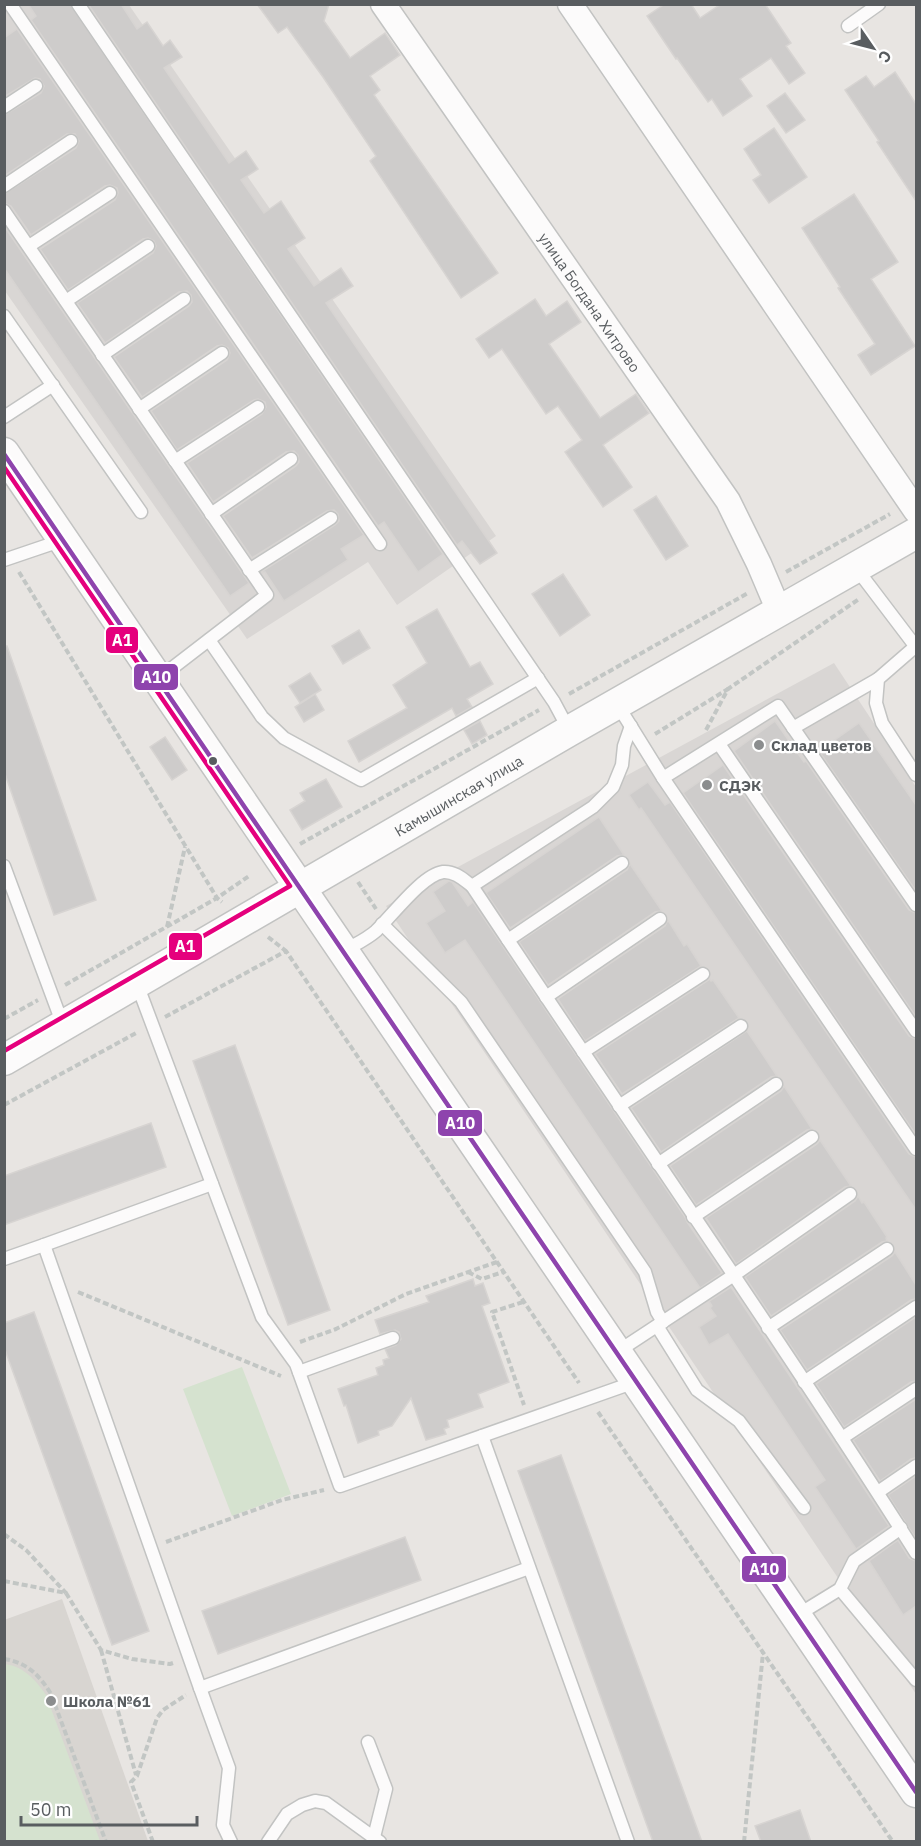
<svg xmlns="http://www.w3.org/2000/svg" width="921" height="1846" font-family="'IBM Plex Sans',sans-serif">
<rect width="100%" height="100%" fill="#e8e5e2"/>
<g fill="#d9d6d4">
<path d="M4,5h125l367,531 -99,69 -29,-43 -121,77 -242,-348z"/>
<path d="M834,663l82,124v907l-530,-788z"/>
</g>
<path fill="#d8d5d1" d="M62,1599l86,242h-143l-1,-221z"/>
<g fill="#d5e2cf">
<path d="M242,1367l49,127 -59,22 -49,-127z"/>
<path d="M5,1664c19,3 30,15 41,31l54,146h-95z"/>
</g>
<g fill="#cecccb" stroke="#d7d4d2" stroke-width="1.5">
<path d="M28,4h42l373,550 -25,18 -34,-50 -6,4 -347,-506 5,-4z"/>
<path d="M88,4h33l16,25 10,-7 16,24 7,-6 12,17 -18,11 65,95 17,-12 12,18 -17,11 23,33 17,-12 24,37 -17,11 26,37 27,-18 12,18 -27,17 171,250 -17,11 -18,-23 -5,4z"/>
<path d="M257,4h72l-5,17 26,37 35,-25 15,22 -30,21 10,14 -6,5 124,178 -37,25 -91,-137 6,-5 -53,-79 -36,-50 -9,6z"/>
<path d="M665,4h26l9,14 21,-14h44l26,39 -5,3 19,27 -16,11 -18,-26 -31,21 12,17 -29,20 -11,-17 -4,3 -31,-44 -1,1 -29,-43z"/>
<path d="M17,29l347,506 -23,14 7,11 -64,41 -19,-29 -3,1 -1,-1 74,-47 4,-4 -1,-7 -4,-4 -7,1 -75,47 -29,-42 73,-50 3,-4 -1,-7 -4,-4 -8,1 -73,50 -26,-39 75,-49 4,-7 -1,-5 -7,-3 -4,1 -77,50 -26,-39 76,-51 3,-7 -2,-5 -6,-3 -5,1 -75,51 -28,-40 75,-51 3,-4 -1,-7 -4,-4 -8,1 -74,51 -28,-40 76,-50 3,-7 -2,-5 -6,-3 -5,1 -75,51 -28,-41 75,-49 3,-7 -1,-5 -7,-3 -5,1 -74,49 -20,-29 -7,-3v-9l72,-46 3,-7 -4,-7h-8l-63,42v-61l37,-22 3,-7 -4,-7 -5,-1 -31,19v-59z"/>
<path d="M895,72l21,32v97l-39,-59 2,-1 -34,-51 21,-14 8,11z"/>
<path d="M785,93l20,27 -19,13 -19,-27z"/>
<path d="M774,128l33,49 -38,26 -16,-23 8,-5 -17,-26z"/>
<path d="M854,194l44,68 -27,17 44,67 -44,29 -13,-20 17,-11 -37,-56 2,-1 -38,-59z"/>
<path d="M4,226l245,357 -19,13 -226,-328z"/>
<path d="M535,299l11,17 21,-15 14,21 -32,22 51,74 36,-24 13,19 -46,32 29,42 -29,20 -38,-55 17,-12 -24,-34 -12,8 -44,-65 -13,9 -13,-19z"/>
<path d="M656,496l32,50 -22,14 -32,-50z"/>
<path d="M563,574l27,41 -30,21 -28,-42z"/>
<path d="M437,609l33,58 10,-5 13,22 -26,15 5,8 -16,9 -4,-8 -93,54 -11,-21 59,-33 -14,-23 34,-22 -21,-36z"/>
<path d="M359,630l11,18 -27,16 -11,-18z"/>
<path d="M4,646h3l89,254 -42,15 -50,-144z"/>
<path d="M310,673l11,17 -21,13 -11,-17z"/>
<path d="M315,694l9,16 -20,12 -9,-15z"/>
<path d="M480,721l7,14 -15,9 -8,-14z"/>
<path d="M775,721l29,41 2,-1 103,149 7,3v104l-182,-266z"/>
<path d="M859,723l57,82v86l-97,-140z"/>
<path d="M165,737l22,33 -15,10 -22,-33z"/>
<path d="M723,765l186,271 7,3v96l-233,-342z"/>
<path d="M326,779l16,28 -40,23 -12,-20 15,-9 -5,-8z"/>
<path d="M648,782l17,23 5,-3 239,352 7,3v53l-275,-402 -2,2 -10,-15z"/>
<path d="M599,817l25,38 -7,1 -107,72 -24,-35z"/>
<path d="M630,864l32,47 -7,1 -107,73 -29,-43 108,-72z"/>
<path d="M449,881l3,1 16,24 5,-4 212,315 2,5 35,51 -22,15 -235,-348 -20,13 -19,-30 19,-12 -12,-19z"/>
<path d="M668,920l16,26 3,-2 14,22 -116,75 -27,-42 107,-73z"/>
<path d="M710,979l1,2 2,-1 26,38 -117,76 -27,-40z"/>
<path d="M747,1031l30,45 -6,1 -110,75 -30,-44z"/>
<path d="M235,1045l95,265 -42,15 -95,-264z"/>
<path d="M784,1086l28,43 -5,1 -111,75 -26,-39 111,-75z"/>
<path d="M151,1123l15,44 -162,58v-49z"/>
<path d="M820,1140l31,46 -6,1 -109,77 -30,-46 111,-74z"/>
<path d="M858,1196l4,7 2,-1 23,35 -1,1 1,3 -5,1 -111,74 -26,-39 110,-76z"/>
<path d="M895,1252l21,33v14l-5,1 -104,70 -27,-40 112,-74z"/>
<path d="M473,1279l2,7 8,-3 7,20 -8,3 27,76 -31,12 5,13 -36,13 2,7 -5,2 2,5 -20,6 -15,-42 -19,28 -14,5 1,4 -21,8 -12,-38 -2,1 -6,-17 40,-14 -2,-7 8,-3 -1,-5 6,-2 -4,-9 11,-4 5,-6 -2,-7 -4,-2 -15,4 -5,-14 54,-18 -3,-6z"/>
<path d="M731,1287l158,239 -33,23 -41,-62 10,-7 -97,-146 -19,11 -10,-18 17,-11 -6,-8 2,-2 -3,-5z"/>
<path d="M34,1312l115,319 -37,14 -108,-298v-24z"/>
<path d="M916,1317v64l-5,1 -67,45 -28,-43z"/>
<path d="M916,1399v59l-5,1 -31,22 -27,-41z"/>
<path d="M561,1455l141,387h-49l-98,-271 -37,-100z"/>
<path d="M916,1476v63l-28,-44z"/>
<path d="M405,1537l16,43 -203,74 -16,-43z"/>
<path d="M898,1540l11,18 7,3v45l-13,9 -34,-54z"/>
<path d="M800,1810l11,32h-50l-6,-16z"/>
</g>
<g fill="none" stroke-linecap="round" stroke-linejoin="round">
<defs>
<g id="service">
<path d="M10,4l370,540"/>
<path d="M78,4l476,698 15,28"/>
<path d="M848,26l31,-22"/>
<path d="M4,107l32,-21"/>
<path d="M4,186l67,-45"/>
<path d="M4,211l263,384 -109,84"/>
<path d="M29,246l81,-53"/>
<path d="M66,301l82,-55"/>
<path d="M4,316l137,196"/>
<path d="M102,355l82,-56"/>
<path d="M139,409l83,-56"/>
<path d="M4,417l49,-32"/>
<path d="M175,461l83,-54"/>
<path d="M211,514l80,-55"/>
<path d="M4,560l59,-20"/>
<path d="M856,568l60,79"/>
<path d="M249,570l82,-52"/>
<path d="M209,640l53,77 22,21 77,42 177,-102"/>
<path d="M916,646l-38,33 -2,24 6,20 34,52"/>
<path d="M617,704l46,74 115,-72 138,199"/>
<path d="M631,726l-7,20 -2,19 -9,22 -20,20 -121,79c148,223 301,442 444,667"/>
<path d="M793,728l85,-49"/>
<path d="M719,744l197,287"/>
<path d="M663,778l253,371"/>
<path d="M4,866l59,159"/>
<path d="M382,924l79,78 184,270 12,40 6,10"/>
<path d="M508,940l114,-77"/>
<path d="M344,951c10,-6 23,-12 32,-20 16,-15 46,-56 67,-59 12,-1 21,8 29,14"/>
<path d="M137,984l125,333 34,47 44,122 295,-104"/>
<path d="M546,997l114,-78"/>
<path d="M583,1052l120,-78"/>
<path d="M619,1106l122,-80"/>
<path d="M658,1164l118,-80"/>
<path d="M693,1217l119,-80"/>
<path d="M44,1245l168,-61"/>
<path d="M4,1259l40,-14 156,443"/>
<path d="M657,1326l40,64 42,31 65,87"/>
<path d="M768,1328l119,-79"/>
<path d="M617,1352l117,-77 116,-81"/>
<path d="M299,1372l94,-34"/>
<path d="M804,1382l112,-75"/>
<path d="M482,1436l146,406"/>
<path d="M842,1438l74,-49"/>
<path d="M878,1492l38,-26"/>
<path d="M840,1589l76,91"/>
<path d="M796,1616l44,-27 14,-28 47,-33"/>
<path d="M368,1742l18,47 -12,48"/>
<path d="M231,1842l-8,-17 6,-57 -29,-80 329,-120"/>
<path d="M268,1842l19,-28 15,-9 13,-4 11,2 54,39"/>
</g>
<g id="minor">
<path id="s1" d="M383,4l345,497 31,63 20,47"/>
<path d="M570,4l346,507"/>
</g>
<g id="tertiary">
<path d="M4,453l912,1339"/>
<path id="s2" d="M4,1060l565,-329 347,-198"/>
</g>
</defs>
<use href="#service" stroke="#c2c3c2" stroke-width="15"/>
<use href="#minor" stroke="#c2c3c2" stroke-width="27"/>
<use href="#tertiary" stroke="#c2c3c2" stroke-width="33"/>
<g stroke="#c2c6c4" stroke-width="4" stroke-dasharray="6 3" stroke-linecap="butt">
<path d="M19,572l198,326 5,4"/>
<path d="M786,572l104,-58"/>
<path d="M569,694l179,-101"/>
<path d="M706,730l22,-41 131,-90"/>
<path d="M655,734l73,-45"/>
<path d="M300,844l239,-134"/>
<path d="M358,882l18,27"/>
<path d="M167,927l18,-80"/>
<path d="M268,937l18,14"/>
<path d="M65,985l152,-87 32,-22"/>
<path d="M165,1017l121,-66 293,432"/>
<path d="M4,1019l34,-19"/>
<path d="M4,1105l134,-73"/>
<path d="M468,1272l14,7 21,-7"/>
<path d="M78,1292l203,84"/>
<path d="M523,1302l-31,10 32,93"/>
<path d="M300,1342l36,-13 70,-35 91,-32"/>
<path d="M598,1412l295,430"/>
<path d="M4,1534l22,16 40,43"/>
<path d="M166,1542l116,-42 42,-10"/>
<path d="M4,1581l62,12 35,57 31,9 38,5 3,-1"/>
<path d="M101,1650l35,125"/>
<path d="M4,1659c23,3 36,17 47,35l55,148"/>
<path d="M153,1842l-22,-60 6,-6 20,-58 6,-8 23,-15"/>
<path d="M744,1842l19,-189"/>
</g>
<use href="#service" stroke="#fcfbfb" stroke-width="12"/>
<use href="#minor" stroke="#fcfbfb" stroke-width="24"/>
<use href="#tertiary" stroke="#fcfbfb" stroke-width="30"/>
<defs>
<path id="bus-1" d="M4,454l912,1338"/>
<path id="bus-2" d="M4,467l286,419 -286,165"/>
</defs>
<use href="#bus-1" stroke="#fff" stroke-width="9"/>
<use href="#bus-2" stroke="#fff" stroke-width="9"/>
<use href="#bus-1" stroke="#8e44ad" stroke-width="4.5"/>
<use href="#bus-2" stroke="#e5007d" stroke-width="4.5"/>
</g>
<g fill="#8b8d8e" stroke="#fff" stroke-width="2">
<circle cx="759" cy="745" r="6"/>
<circle cx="707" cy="785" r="6"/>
<circle cx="51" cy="1701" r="6"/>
</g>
<circle fill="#595d60" stroke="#fff" stroke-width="2" cx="213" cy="761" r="5"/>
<g text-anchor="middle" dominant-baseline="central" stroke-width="4.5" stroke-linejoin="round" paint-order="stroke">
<g font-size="15" fill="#595d60" stroke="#fff">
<text stroke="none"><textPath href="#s1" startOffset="363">улица Богдана Хитрово</textPath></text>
<text stroke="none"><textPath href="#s2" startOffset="526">Камышинская улица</textPath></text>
</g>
<g font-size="15" font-weight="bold" fill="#595d60" stroke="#fff" text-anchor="start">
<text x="771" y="745">Склад цветов</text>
<text x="719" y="785">СДЭК</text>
<text x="63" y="1701">Школа №61</text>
</g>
</g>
<g stroke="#fff" stroke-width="2">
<rect x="105" y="626" width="34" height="28" rx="6" fill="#e5007d"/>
<rect x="133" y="663" width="46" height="28" rx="6" fill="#8e44ad"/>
<rect x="168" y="932" width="35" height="29" rx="6" fill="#e5007d"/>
<rect x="437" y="1109" width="46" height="28" rx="6" fill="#8e44ad"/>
<rect x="741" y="1555" width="46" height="28" rx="6" fill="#8e44ad"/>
</g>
<g font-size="16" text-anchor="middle" font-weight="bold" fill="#fff">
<text x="122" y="646">А1</text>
<text x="156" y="683">А10</text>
<text x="185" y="952">А1</text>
<text x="460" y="1129">А10</text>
<text x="764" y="1575">А10</text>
</g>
<rect width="921" height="1846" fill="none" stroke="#595d60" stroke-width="12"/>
<g transform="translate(873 48) rotate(125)" stroke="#ffffff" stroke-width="4.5" paint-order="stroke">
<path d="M0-4.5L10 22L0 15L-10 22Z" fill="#595d60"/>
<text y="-9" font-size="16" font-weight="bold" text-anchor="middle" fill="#595d60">С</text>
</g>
<path d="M21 1816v9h176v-9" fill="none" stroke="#595d60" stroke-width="3"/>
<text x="30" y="1816" font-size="18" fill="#595d60" stroke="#ffffff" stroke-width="4.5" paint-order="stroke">50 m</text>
</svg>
